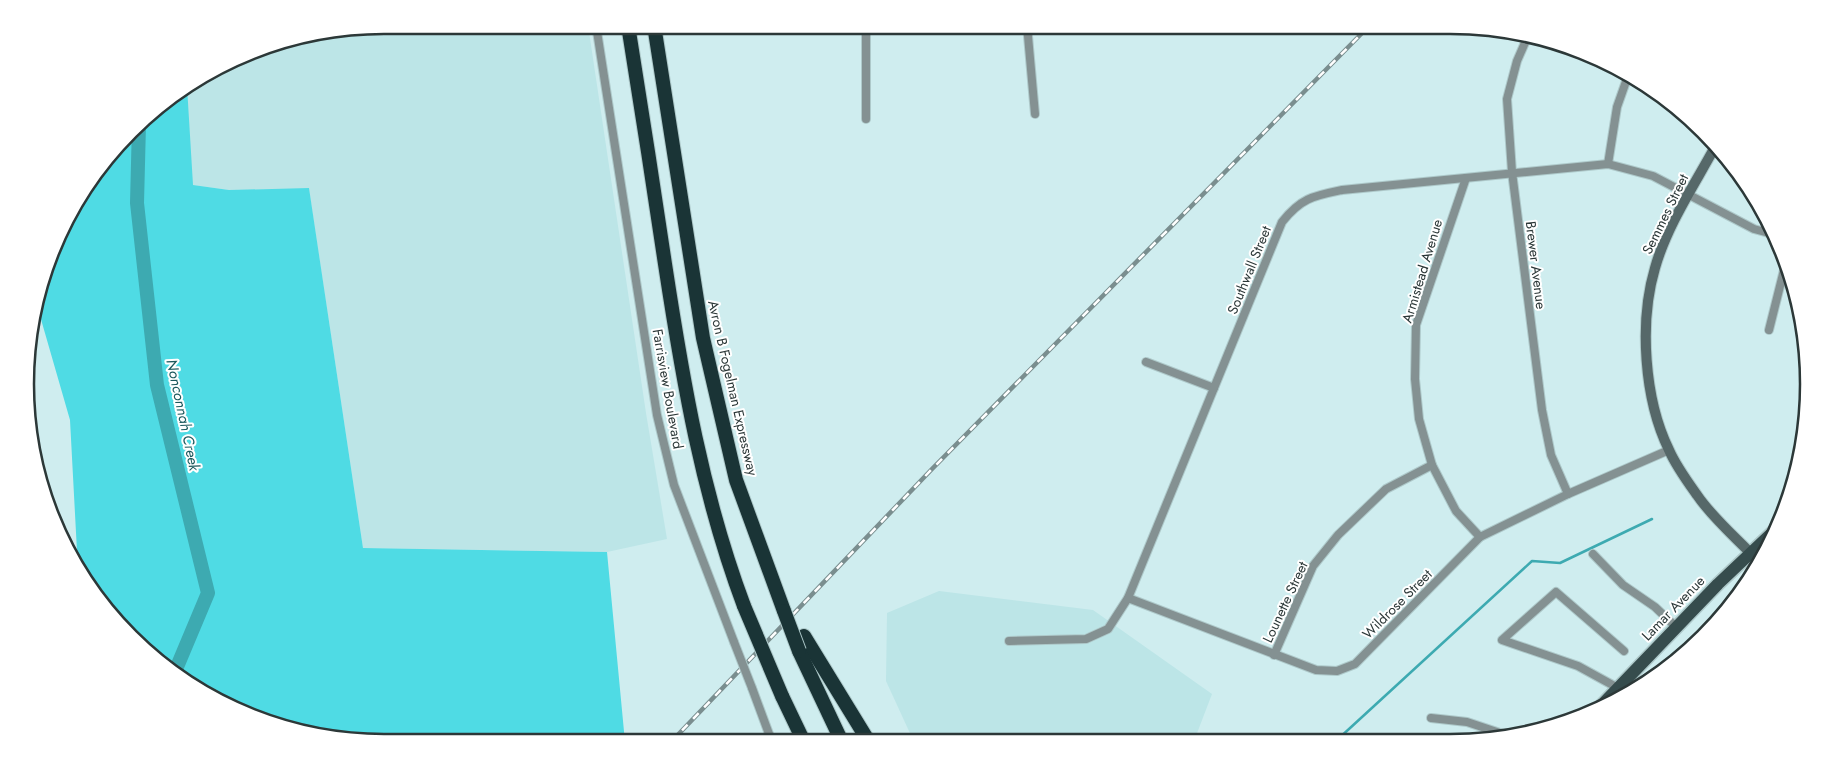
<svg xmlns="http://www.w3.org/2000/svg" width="1834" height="768" font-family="Jost,sans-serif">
<rect width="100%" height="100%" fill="#cfedef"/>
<g fill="#bce5e7">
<path d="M384,25h204l58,388 21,126 -60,13 -244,-4 -54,-359 -80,1 -37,-5 -5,-99 18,-13 63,-29z"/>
<path d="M939,591l154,19 119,84 -18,47 -280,1 -28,-61 1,-68z"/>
</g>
<path fill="#4fdbe4" d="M187,86l6,99 36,5 80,-2 54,360 244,4 18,190 -241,1 -115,-19 -104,-55 -51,-48 -36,-51 -8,-150 -34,-118 8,-34 29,-63 75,-91z"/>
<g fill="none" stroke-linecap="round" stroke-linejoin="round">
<path stroke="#3daab1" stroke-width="2.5" d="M1337,740l195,-179 28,2 92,-44"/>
<path stroke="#3daab1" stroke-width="14" d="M139,124l-2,79 20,182 51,208 -34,81"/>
<defs>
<g id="street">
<path d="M596,25l61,390 17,70 60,157"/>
<path d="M1027,25l8,89"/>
<path d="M1527,38l-10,23 -10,38 5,73 30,238 9,45 17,39"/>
<path d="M866,119v-94"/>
<path d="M1608,164l9,-57 12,-34"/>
<path d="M1466,178l-50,147 -1,54 4,40 13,46 24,46 24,26"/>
<path d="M1769,330l17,-68"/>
<path d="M1146,362l68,26"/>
<path d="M1593,554l30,31 32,22 21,20"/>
<path d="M1128,598l188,72 21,1 18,-7 125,-127 88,-43 101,-44"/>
<path d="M1009,641l77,-2 22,-10 20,-31 154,-376c19,-24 31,-26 60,-32l266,-26 45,12 101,53 22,6"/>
<path d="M1274,655l39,-89 25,-31 48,-46 46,-24"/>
<path d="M752,688l20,54"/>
<path d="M1618,688l-40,-22 -76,-26 54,-48 68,59"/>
<path d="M1431,718l36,4 42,14"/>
</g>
<path id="secondary" d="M1716,145c-21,39 -49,80 -61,123 -16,54 -11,131 14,182 7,16 18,31 28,45 17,25 42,45 62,67"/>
<path id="primary" d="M1598,709l120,-125 56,-53"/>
<g id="highway">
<path d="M628,25c13,80 25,159 37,239 18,118 37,230 79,342"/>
<path d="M654,25l49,313 33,142 48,131"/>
<path d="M804,636l65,106"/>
<path d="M799,651l43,91"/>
<path d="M782,696l22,46"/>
</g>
</defs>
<use href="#street" stroke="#aec9ca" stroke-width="10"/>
<use href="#secondary" stroke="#aec9ca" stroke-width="12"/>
<use href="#primary" stroke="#aec9ca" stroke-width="15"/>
<use href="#highway" stroke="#aec9ca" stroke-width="16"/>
<use href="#street" stroke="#849192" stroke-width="8"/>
<use href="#secondary" stroke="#566869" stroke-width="10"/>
<use href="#primary" stroke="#364c4d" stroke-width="12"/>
<use href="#highway" stroke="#1a3436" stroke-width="14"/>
<defs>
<path id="rail" d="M671,742l261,-273 438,-444"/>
</defs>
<use href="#rail" stroke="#7a8e8f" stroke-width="4.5"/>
<use href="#rail" stroke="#fff" stroke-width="2.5" stroke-dasharray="8" stroke-linecap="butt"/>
<defs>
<path id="street-bridge" d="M734,642l18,46"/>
<g id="highway-bridge">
<path d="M744,606l38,90"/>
<path d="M784,611l15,40"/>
</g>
</defs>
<use href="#street-bridge" stroke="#aec9ca" stroke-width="10" stroke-linecap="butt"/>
<use href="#highway-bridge" stroke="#aec9ca" stroke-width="16" stroke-linecap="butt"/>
<use href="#street-bridge" stroke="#849192" stroke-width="8"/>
<use href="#highway-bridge" stroke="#1a3436" stroke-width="14"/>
</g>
<g text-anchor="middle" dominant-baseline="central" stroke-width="4" stroke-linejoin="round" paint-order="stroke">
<g font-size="14" fill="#2c3838" stroke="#fff">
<text transform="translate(1665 214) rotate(-64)">Semmes Street</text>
<text transform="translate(1536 265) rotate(83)">Brewer Avenue</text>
<text transform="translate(1249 270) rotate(-68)">Southwall Street</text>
<text transform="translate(1422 271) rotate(-73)">Armistead Avenue</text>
<text transform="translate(733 388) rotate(77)">Avron B Fogelman Expressway</text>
<text transform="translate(668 389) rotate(80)">Farrisview Boulevard</text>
<text transform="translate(1285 602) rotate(-65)">Lounette Street</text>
<text transform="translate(1397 604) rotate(-45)">Wildrose Street</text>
<text transform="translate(1673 608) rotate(-46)">Lamar Avenue</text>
</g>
<g font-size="15" font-style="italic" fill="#1c595d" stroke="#fff">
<text transform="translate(183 415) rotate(78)">Nonconnah Creek</text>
</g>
</g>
<path d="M0 0H1834V768H0ZM384 34H1450A350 350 0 0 1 1800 384V384A350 350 0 0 1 1450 734H384A350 350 0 0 1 34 384V384A350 350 0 0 1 384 34Z" fill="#fff" fill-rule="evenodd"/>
<path fill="none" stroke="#2c3838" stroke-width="2.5" d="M384 34H1450A350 350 0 0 1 1800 384V384A350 350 0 0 1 1450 734H384A350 350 0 0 1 34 384V384A350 350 0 0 1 384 34Z"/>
</svg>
